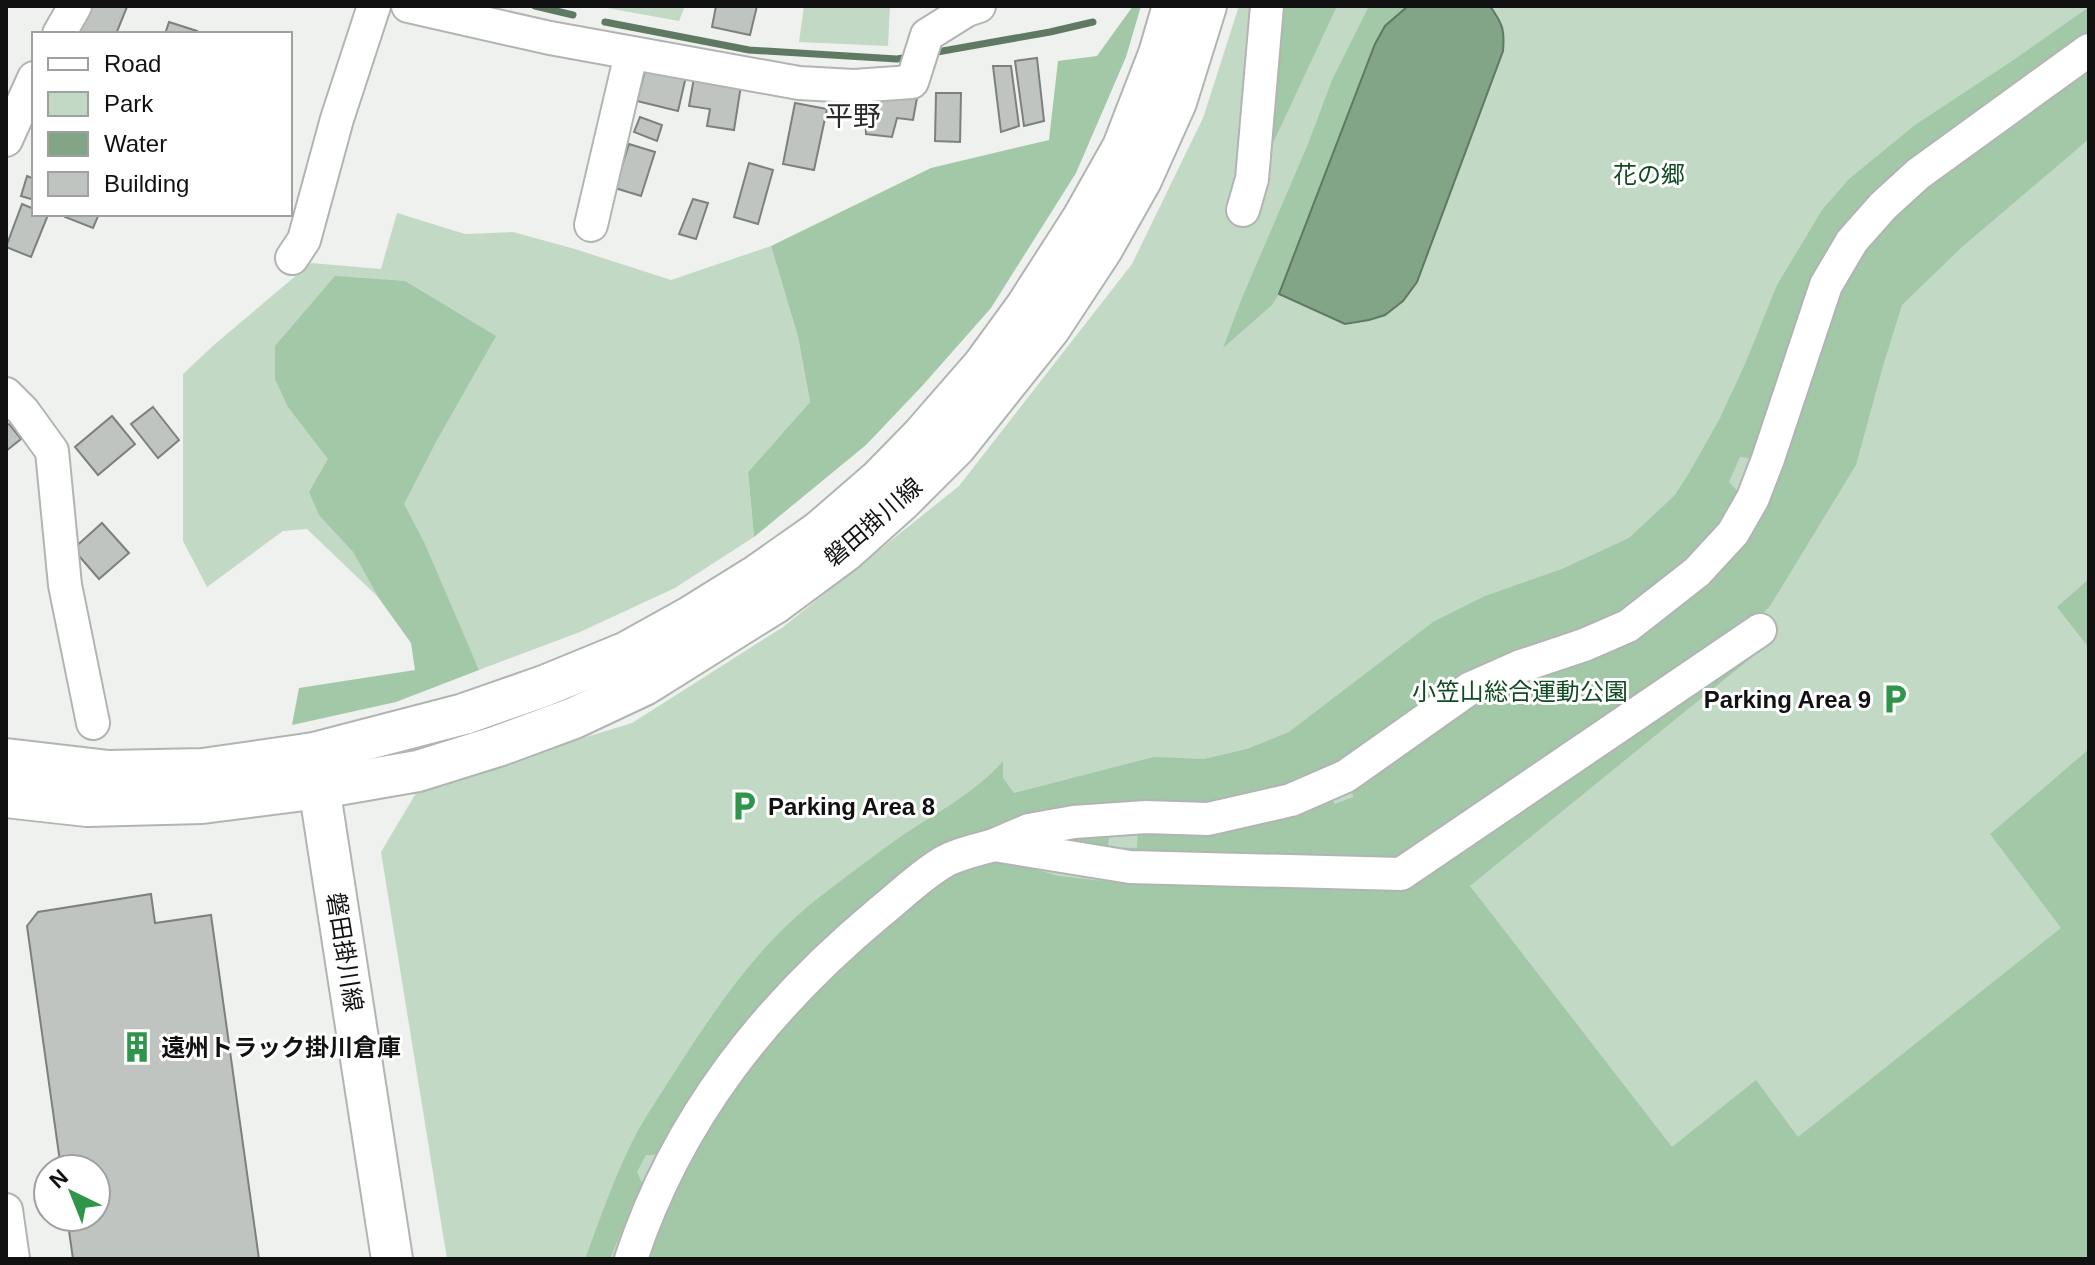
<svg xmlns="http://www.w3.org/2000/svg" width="2095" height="1265" font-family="Helvetica,'Noto Sans JP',sans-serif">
<rect width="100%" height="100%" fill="#eef1ee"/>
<g fill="#c2dac5">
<path d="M596,6h89l-6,15z"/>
<path d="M804,6h86l-2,40 -89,-4z"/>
<path d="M1239,6h850v1253h-1642l-66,-407 38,-64 213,-65 151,-96 176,-141 173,-222 71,-146z"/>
<path d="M397,213l68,21 48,-2 62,17 96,31 100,-34 27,91 12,65 -62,70 6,65 -79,51 -95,44 -101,38 -35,-78 -124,-77 33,37 25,45 -71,-68 -24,2 -76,56 -24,-46v-167l32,-30 96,-81 70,6z"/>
</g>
<g fill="#a2c8a8">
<path d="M1133,6h8l-15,51 -50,116 -85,135 -68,77 -57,60 -112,92 -6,-65 62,-70 -12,-65 -27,-91 160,-78 118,-28 9,-79 39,-5z"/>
<path d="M1281,6h56l-70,150z"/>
<path d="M1369,6h39l-23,20 -10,18 -96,250 -7,11 -49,43 19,-50 66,-154 24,-64z"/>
<path d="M2089,7v34l-219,166 -114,252 -16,-2 -11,25 12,13 -19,33 -84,77 -324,175 -82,24 -227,23 -279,222 -56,79 -14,27h-10l-9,17 5,11 -32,76h-25c15,-40 29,-81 48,-119 14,-27 32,-52 48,-78 39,-60 79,-118 136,-163 27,-21 55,-42 83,-62 34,-23 77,-45 103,-76v17l11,15 140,-36 50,2 43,-10 42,-17 144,-110 52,-26 77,-27 67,-31 46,-43 14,-22 30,-53 26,-56 32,-79 45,-75 27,-31 66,-54 97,-64z"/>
<path d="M2089,66v73l-127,108 -60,58 -19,61 -27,99 -86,141 -6,6 -366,246 -242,3 -122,-22 76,-11 -2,19 29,1 1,-21 191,-33 6,10 18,-7 -2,-13 162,-105 9,10 18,-7 -1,-12 189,-113 38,-49 70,-209 25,-50 34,-38z"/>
<path d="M335,276l70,5 91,55 -59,104 -33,64 20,38 55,128 -83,32 -104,23 7,-37 116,-18 -4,-27 -33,-46 -25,-45 -34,-37 -10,-23 19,-33 -40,-52 -13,-28v-33z"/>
<path d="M2089,579v69l-32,-41z"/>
<path d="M1759,644l3,5 -292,237 202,261 84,-67 42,57 263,-209 -71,-94 99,-85v510h-1460l10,-27 108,-164 60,-70 127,-115 35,-17 40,-4 50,14 62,7 277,4z"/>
</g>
<path fill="#81a586" stroke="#5f7963" stroke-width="2" d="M1408,6h82c12,17 15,23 13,45l-86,231 -14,19 -18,14 -16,5 -24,4 -66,-30 96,-250 10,-18z"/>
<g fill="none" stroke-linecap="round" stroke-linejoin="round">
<g stroke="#5f7963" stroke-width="7">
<path d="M535,6l38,9"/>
<path d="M605,22l144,28 148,9 12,-2"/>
<path d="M937,52l113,-20 43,-10"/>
</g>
</g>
<g fill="#c0c4c1" stroke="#7d807d" stroke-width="2">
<path d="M90,6l37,1 -11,27h-37z"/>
<path d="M716,6h41l-7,29 -38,-8z"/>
<path d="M169,22l28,9 -1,3h-31z"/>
<path d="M1037,58l7,63 -20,5 -9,-65z"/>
<path d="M647,63l40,9 -9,39 -41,-10z"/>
<path d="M993,66h18l8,60 -18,6z"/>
<path d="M695,72l47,7 -8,51 -27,-4 3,-17 -21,-3z"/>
<path d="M936,93h25l-1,49 -25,-1z"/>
<path d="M881,95l36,3 -4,22 -16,-2 -5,19 -26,-3 -1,-21 13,-1z"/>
<path d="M795,103l32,6 -13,61 -31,-6z"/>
<path d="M640,117l22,8 -5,16 -23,-9z"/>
<path d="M629,144l26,8 -14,44 -26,-8z"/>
<path d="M749,163l24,7 -15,54 -24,-7z"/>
<path d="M27,176l7,3v21l-13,-4z"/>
<path d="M693,199l15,4 -12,36 -17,-5z"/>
<path d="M22,204l12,5v5l14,1 -17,42 -25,-10z"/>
<path d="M66,214h33l-6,14 -28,-11z"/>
<path d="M153,407l26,33 -21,18 -27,-34z"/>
<path d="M112,416l23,28 -37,31 -23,-28z"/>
<path d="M9,424l12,15 -15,12v-25z"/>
<path d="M102,523l27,30 -30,26 -26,-30z"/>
<path d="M151,894l4,29 56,-8 48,344h-186l-6,-42h29v-48h-35l-34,-243 11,-14z"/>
</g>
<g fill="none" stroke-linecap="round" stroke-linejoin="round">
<defs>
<g id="minor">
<path d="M408,6l142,32 249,45 55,3 58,-4 15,-47 40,-25 12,-4"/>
<path d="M59,34l16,-28"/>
<path d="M6,140l28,-62"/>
<path d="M1243,210l9,-31 15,-173"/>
<path d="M591,225l40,-171"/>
<path d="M292,258l12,-18 33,-121 37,-113"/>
<path d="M6,394l17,17 29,40 13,134 28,138"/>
<path d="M1760,630l-359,244 -271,-7 -136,-22 35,-15 45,-8 72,-5 62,2 83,-19 55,-24 123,-87 52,-23 63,-21 44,-19 69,-54 36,-39 20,-35 15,-39 58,-174 26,-44 31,-35 35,-32 171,-124"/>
<path d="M6,1210l7,49"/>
<path d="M631,1259c47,-142 135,-252 249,-347 20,-16 40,-36 62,-49 14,-9 36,-13 52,-18"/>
</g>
<g id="major">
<path d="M6,759l103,12 94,-2 111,-16 150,-39 80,-28 83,-34 63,-35 66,-41 64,-45 59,-51 43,-44 61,-70 43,-59 57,-89 40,-71 36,-93 14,-48"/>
<path d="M315,761l77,498"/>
<path d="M6,797l81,9 115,-3 118,-15 98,-17 80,-25 76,-28 70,-33 131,-82 69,-51 58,-52 54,-54 94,-118 52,-79 39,-69 35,-78 30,-96"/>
</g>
</defs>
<use href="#minor" stroke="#b1b5b2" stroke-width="36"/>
<use href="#major" stroke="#b1b5b2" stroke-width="44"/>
<use href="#minor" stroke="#fff" stroke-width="32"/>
<use href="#major" stroke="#fff" stroke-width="40"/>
</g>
<defs>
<symbol id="parking-bare" viewBox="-9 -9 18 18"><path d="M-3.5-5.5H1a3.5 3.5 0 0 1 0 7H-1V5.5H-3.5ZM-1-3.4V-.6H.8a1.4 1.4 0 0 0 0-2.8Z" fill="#2e954b" stroke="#fff" stroke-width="2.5" paint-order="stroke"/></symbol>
<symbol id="building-bare" viewBox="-9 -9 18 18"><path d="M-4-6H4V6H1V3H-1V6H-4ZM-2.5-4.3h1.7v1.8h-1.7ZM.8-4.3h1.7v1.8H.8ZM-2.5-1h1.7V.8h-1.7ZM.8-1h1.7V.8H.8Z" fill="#2e954b" stroke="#fff" stroke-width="2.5" paint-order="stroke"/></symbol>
</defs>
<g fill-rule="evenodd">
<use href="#parking-bare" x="1873" y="677" width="44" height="44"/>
<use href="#parking-bare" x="722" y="784" width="44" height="44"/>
<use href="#building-bare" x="115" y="1025" width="44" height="44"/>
</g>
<g text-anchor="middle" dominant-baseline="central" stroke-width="6" stroke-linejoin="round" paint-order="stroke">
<g font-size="24" fill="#114b22" stroke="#fff">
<text x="1649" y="174">花の郷</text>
<text x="1520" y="691">小笠山総合運動公園</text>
</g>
<g font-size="24" fill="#101110" stroke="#fff">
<text transform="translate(873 522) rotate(-41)">磐田掛川線</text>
<text transform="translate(345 952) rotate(81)">磐田掛川線</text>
</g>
<g font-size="24" font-weight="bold" fill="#101110" stroke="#fff" text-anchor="start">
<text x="1871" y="699" text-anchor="end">Parking Area 9</text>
<text x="768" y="806">Parking Area 8</text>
<text x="161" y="1047">遠州トラック掛川倉庫</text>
</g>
<g font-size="28" fill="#292b29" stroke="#fff">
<text x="853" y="116">平野</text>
</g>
</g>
<rect width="2095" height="1265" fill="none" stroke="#101110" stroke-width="16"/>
<rect x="32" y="32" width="260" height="184" fill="#ffffff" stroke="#9fa09f" stroke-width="2"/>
<rect x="48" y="58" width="40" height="12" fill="#ffffff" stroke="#9fa09f" stroke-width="2"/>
<text x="104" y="72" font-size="24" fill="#101110">Road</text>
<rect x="48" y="92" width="40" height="24" fill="#c2dac5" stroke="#9fa09f" stroke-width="2"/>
<text x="104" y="112" font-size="24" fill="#101110">Park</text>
<rect x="48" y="132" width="40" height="24" fill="#81a586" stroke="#9fa09f" stroke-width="2"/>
<text x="104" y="152" font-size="24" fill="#101110">Water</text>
<rect x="48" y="172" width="40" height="24" fill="#c0c4c1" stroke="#9fa09f" stroke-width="2"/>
<text x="104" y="192" font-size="24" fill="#101110">Building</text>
<g transform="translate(72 1193) rotate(317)"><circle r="38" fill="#ffffff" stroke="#9fa09f" stroke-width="2"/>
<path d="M0-6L14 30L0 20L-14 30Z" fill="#2e954b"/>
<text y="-12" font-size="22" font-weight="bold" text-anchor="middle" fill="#101110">N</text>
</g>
</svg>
